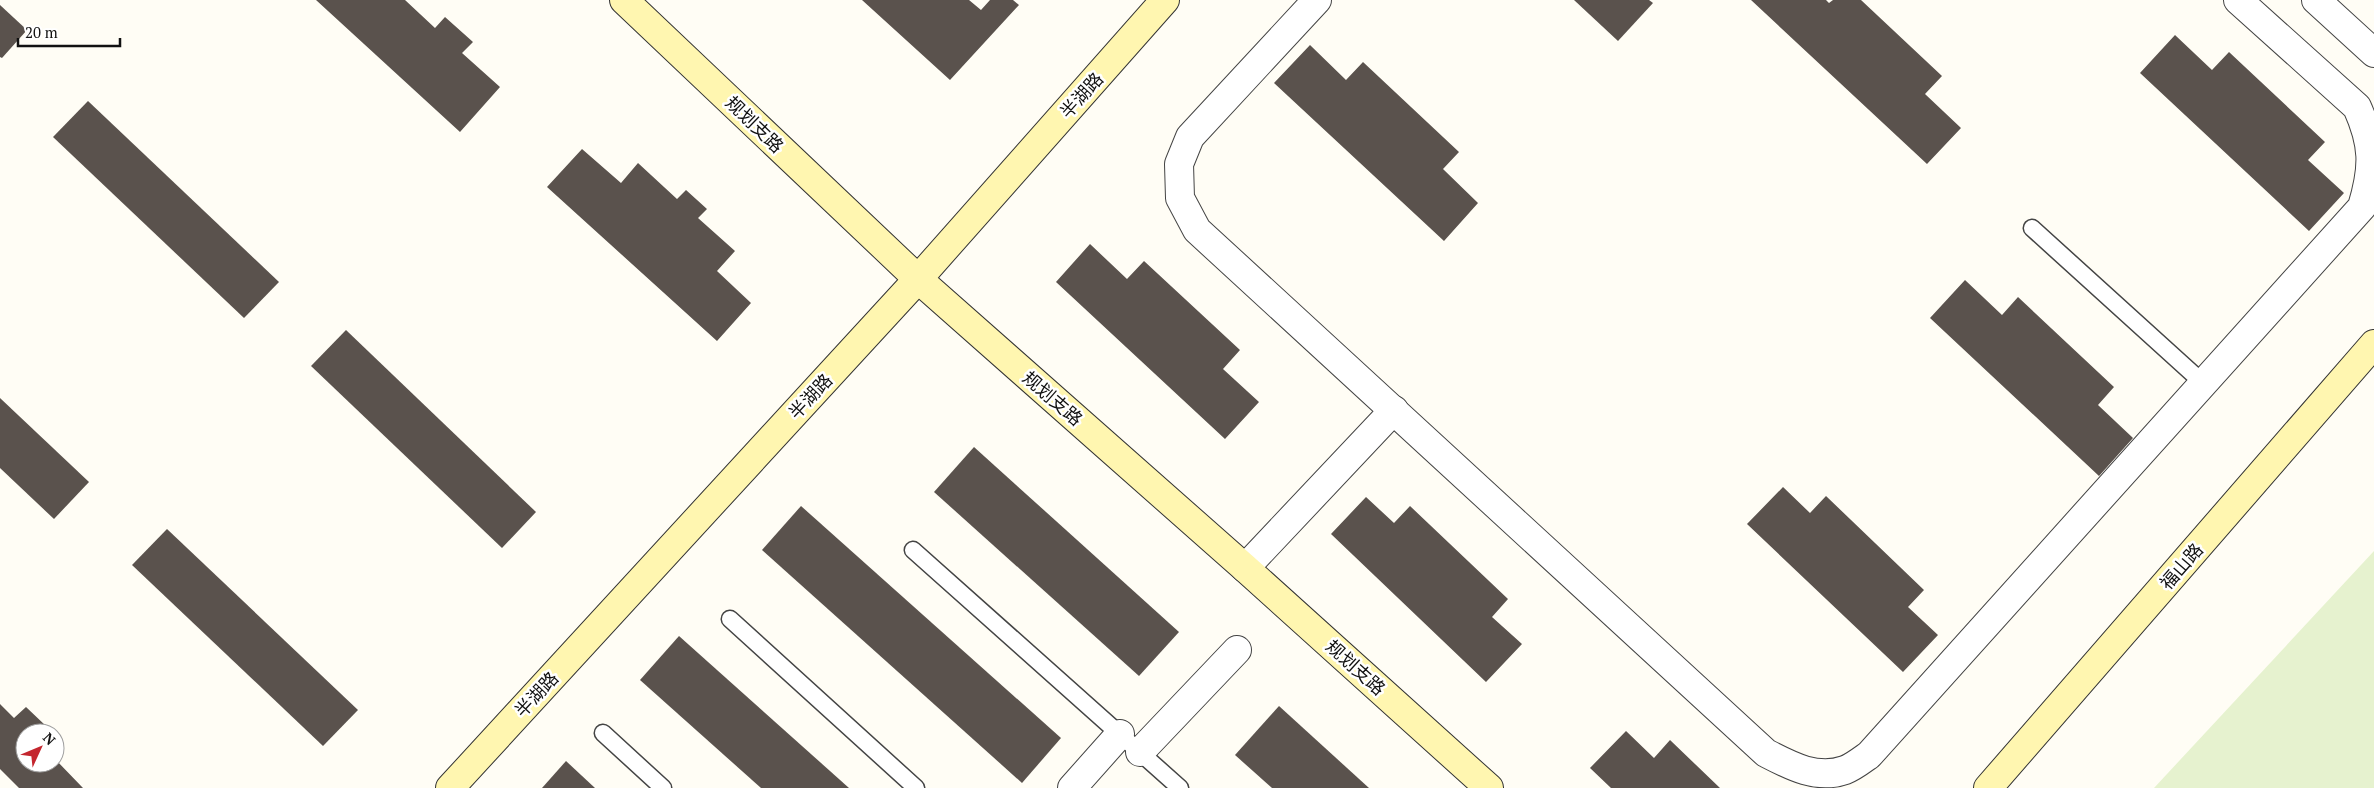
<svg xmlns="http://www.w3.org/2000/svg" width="2374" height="788" font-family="'PT Serif','Noto Sans SC',serif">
<rect width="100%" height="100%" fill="#fffdf5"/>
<path fill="#e6f2cf" d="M2374,551v237h-220z"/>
<g fill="#5a524d">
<path d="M316,0h89l30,28 10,-11 28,25 -11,11 38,34 -40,45z"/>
<path d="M862,0h107l12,10 9,-10h23l6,5 -69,75z"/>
<path d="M1574,0h75l4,3 -35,38z"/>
<path d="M1751,0h75l3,3 4,-3h28l81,76 -17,18 36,34 -34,36z"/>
<path d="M0,5l27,25 -25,28 -2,-1z"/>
<path d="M2175,35l37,35 17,-18 96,90 -17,18 36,33 -35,38 -169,-158z"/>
<path d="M1310,45l36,35 17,-18 96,90 -16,17 35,34 -34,38 -170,-158z"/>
<path d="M88,101l191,181 -35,36 -191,-181z"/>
<path d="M582,149l39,34 17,-20 39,36 9,-9 21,19 -9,9 37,33 -18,20 34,32 -34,38 -170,-154z"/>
<path d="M1090,244l37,35 17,-18 96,89 -17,19 36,33 -34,37 -169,-157z"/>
<path d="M1965,280l37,35 16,-18 96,90 -16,18 35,33 -34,38 -169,-158z"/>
<path d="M346,330l190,182 -34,36 -191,-182z"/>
<path d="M0,398l89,84 -35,37 -54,-51z"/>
<path d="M974,447l205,185 -40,44 -205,-184z"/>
<path d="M1783,487l27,26 16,-17 98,94 -16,17 30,28 -35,37 -156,-148z"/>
<path d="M1366,497l28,26 16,-17 98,93 -16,18 30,27 -36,38 -155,-148z"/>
<path d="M801,506l260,232 -39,45 -260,-233z"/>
<path d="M167,529l191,181 -35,36 -191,-181z"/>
<path d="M679,636l170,152h-88l-121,-108z"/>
<path d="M0,704l14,14 12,-11 20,19 -7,7h-14v30h30v-4l28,29h-64l-19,-19z"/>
<path d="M1279,706l90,82h-97l-37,-33z"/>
<path d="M1626,731l28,27 16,-18 50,48h-109l-21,-20z"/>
<path d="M566,761l29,27h-53z"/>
</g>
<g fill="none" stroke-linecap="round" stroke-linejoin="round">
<defs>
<g id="lane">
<path d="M2032,228l171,155"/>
<path d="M913,550l267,238"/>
<path d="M730,619l186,169"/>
<path d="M603,733l60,55"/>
</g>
<g id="street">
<path d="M1317,0l-127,137 -11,27 1,34 17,32 569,523c25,13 51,27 79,17 8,-3 17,-10 24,-15l493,-548c12,-40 12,-62 -5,-100l-119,-107"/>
<path d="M2316,0l58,53"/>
<path d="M1245,568l149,-158"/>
<path d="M1140,752l97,-102"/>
<path d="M1072,788l48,-54"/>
</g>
<g id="secondary">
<path d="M624,0l294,279 327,289 244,220"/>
<path d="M450,788l468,-509 247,-279"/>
<path d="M1988,788l386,-444"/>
</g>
</defs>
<use href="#lane" stroke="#444" stroke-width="19"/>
<use href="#street" stroke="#444" stroke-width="30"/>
<use href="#secondary" stroke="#333" stroke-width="30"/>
<use href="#lane" stroke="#fff" stroke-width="16"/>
<use href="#street" stroke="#fff" stroke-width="28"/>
<use href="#secondary" stroke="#fff6b0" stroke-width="28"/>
</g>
<g text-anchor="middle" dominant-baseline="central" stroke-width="5" stroke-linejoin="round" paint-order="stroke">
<g font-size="18" fill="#111" stroke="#fff">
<text transform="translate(1081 95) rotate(-48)">半湖路</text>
<text transform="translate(755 124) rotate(44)">规划支路</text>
<text transform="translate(810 396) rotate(-47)">半湖路</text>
<text transform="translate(1053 398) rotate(41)">规划支路</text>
<text transform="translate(2181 566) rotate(-49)">福山路</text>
<text transform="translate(1356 667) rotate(42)">规划支路</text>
<text transform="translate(536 694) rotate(-47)">半湖路</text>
</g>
</g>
<g transform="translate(40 748) rotate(46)"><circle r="24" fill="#ffffff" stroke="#a0a0a0"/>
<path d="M0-4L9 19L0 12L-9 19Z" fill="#c4262e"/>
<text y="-8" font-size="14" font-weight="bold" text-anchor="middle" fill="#111111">N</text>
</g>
<path d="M18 38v8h102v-8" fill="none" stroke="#111111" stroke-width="2.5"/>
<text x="25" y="38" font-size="15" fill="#111111" stroke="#ffffff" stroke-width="4" paint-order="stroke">20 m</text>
</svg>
